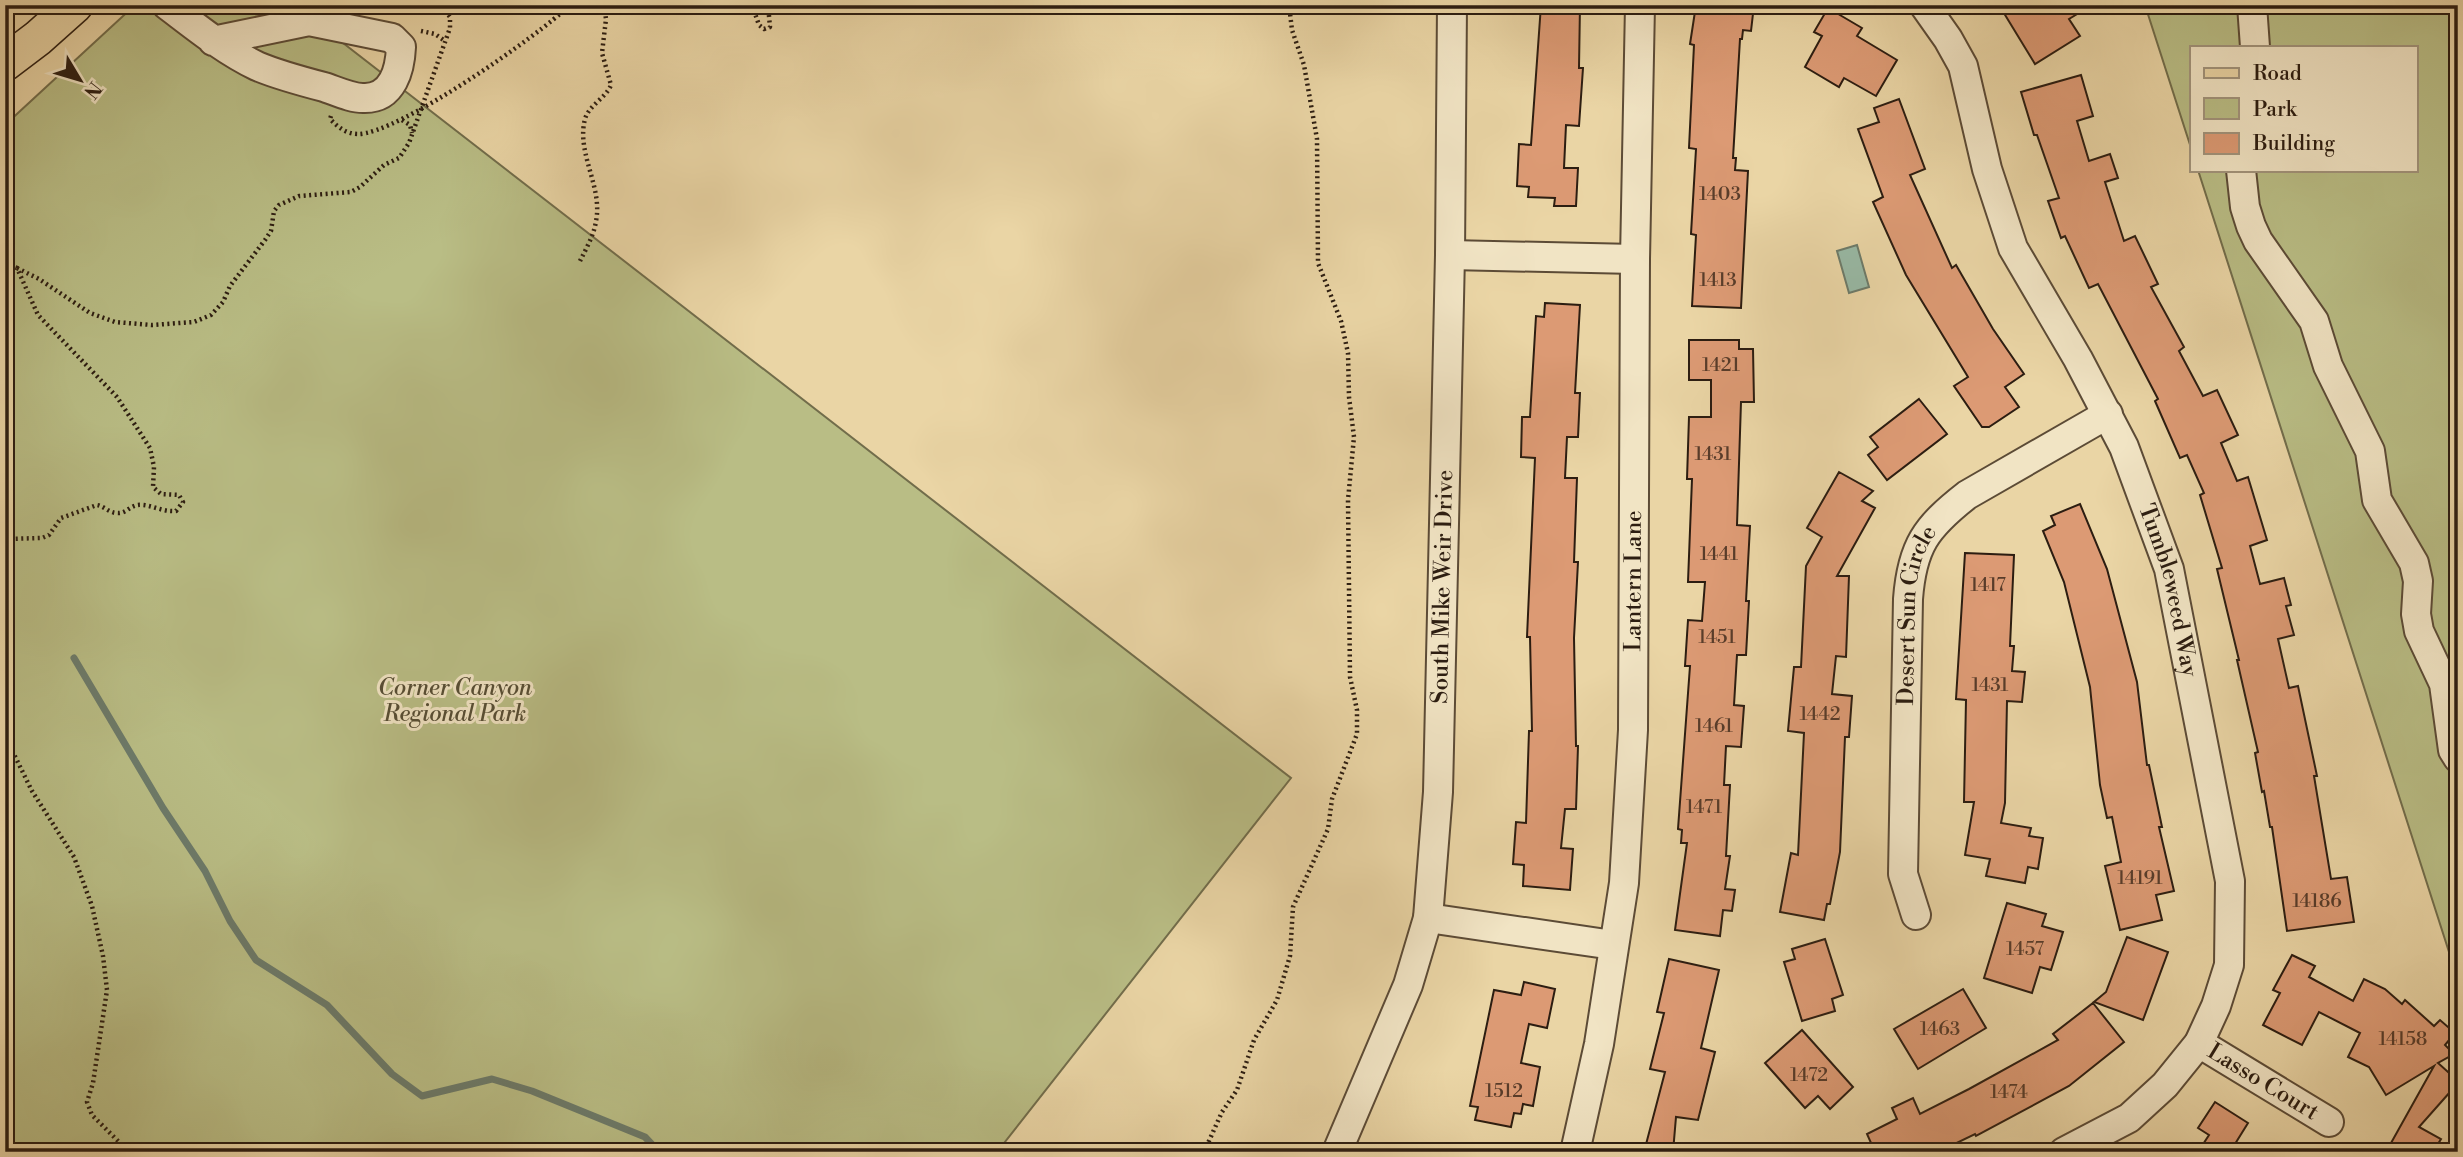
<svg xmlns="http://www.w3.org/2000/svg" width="2463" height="1157" font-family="'Libre Bodoni',serif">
<rect width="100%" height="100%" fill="#ead5a5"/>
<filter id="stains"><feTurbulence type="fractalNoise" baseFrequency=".00286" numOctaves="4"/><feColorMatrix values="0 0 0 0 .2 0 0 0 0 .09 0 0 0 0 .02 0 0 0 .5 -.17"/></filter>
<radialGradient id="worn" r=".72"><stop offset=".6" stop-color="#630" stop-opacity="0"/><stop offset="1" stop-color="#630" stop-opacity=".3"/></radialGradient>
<g fill="#b9bd85" stroke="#726d4b" stroke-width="2">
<path d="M135,5h159l997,773 -294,374h-992v-1027z"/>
<path d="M2145,5h313v975l-260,-810h218v-123h-224v104z"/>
</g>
<path fill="#98b9a5" stroke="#6d7b6a" stroke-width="2" d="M1857,245l12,42 -20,6 -12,-42z"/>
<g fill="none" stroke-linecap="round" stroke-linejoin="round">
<path stroke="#6d7b6a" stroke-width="7" d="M74,658l89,150 42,63 25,50 26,39 71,45 65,69 30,22 70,-17 40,12 113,46 14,15"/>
</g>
<g fill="#dc9a74" stroke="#2c1d11" stroke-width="2">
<path d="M1541,5h39l-1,63h4l-4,58 -13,-1 -2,43h14l-2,38h-22l1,-8 -27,-1 1,-10 -12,-1 2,-42 12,1z"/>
<path d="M1696,5h58l-3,26 -8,-1 -1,9h-2l-7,119h3l-1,12 13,1 -7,137 -49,-2 4,-71 -5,-1 5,-85 -7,-1 5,-103 -4,-1z"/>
<path d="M1999,5h93l-23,14 11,17 -45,28z"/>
<path d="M1828,8l34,20 -5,8 40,24 -21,36 -32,-18 -5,9 -34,-20 17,-31 -8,-4z"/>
<path d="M2081,75l12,41 -16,5 12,40 21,-7 8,24 -13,4 19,59 11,-5 23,48 -7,3 33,60 -5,4 24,45 14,-6 21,45 -17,8 16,38 11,-4 19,63 -17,6 10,38 24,-6 7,27 -5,1 8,29 -16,4 11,49 9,-2 19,90h-3l17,103 16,-2 7,45 -67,9 -15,-104h-2l-6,-36 -2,1 -7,-39 3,-1 -21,-92h2l-22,-91 5,-1 -22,-73 4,-2 -17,-38 -7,3 -25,-57 3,-2 -60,-115 -9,4 -24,-52 -4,2 -13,-37 11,-3 -22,-63h-3l-13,-43z"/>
<path d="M1899,99l26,70 -15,6 42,93 4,-3 37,64 31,45 -19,13 14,20 -30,20h-7l-28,-41 14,-9 -62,-102 -33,-73 10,-5 -25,-68 21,-7 -5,-14z"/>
<path d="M1545,303l35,2 -5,88h5l-2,44h-11l-2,41h12l-3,84h4l-4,76 2,108h2l-2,63h-11l-4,39 12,1 -3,41 -47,-4 1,-21 -11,-1 3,-42 10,1 3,-92h3l-2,-94h-3l8,-179 -14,-1 1,-40h8l6,-101 8,1z"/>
<path d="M1689,340h50v9h14l1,53h-13l-4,123 13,1 -4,75h3l-3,54h-9l-3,50 10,1 -3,41 -15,-1 -2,39h6l-4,71h4l-5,33 10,1 -3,21 -9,-1 -3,26 -45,-6 12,-87h-6l1,-13 -4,-1 12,-163h-5l3,-46 14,1 3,-39h-17l4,-103h-5l2,-62h22v-37h-22z"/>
<path d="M1919,399l28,35 -60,46 -19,-25 10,-8 -8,-10z"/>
<path d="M1839,472l34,19 -11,10 13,7 -38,68h12l-3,81 -10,-1 -4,38 20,2 -3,41h-4l-5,115 -10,52h-3l-3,16 -44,-8 11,-59 7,2 6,-122 -16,-2 6,-64h7l5,-101 16,-29 -15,-9z"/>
<path d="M2080,504l27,65 30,113 10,83h2l13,62h-3l15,64 -18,4 6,25 -42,10 -15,-64 16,-4 -9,-45 -5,1 -7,-33 -10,-98 -26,-105 -21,-51 12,-6 -4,-9z"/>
<path d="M1965,553l49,2 -4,91h4l-2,25 13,1 -3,30 -15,-1 -2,102 -4,20 30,5 -2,8 14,2 -5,31 -10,-2 -3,16 -39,-7 4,-17 -25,-4 9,-53h-10l2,-102 -10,-1z"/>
<path d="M2007,903l39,11 -4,12 21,6 -12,38 -11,-3 -8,26 -48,-15z"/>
<path d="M2127,937l41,15 -25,68 -49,-18 12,-10z"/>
<path d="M1825,939l18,56 -11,4 3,12 -33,10 -18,-59 11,-3 -3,-10z"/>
<path d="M2292,955l23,11 -6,11 44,24 11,-22 21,10 17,15 3,-4 29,26 6,-6 15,13 -10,12 9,9 -16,9 20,18v2l-39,44 22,12 -8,13h-47l48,-86 -48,29 -17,-28 -21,-10 12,-24 -41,-21 -17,33 -39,-20 17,-32 -7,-3z"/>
<path d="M1669,959l50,11 -18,78 14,4 -17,68 -22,-3 -3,35h-29l21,-80 -15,-3 14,-56 -7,-1z"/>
<path d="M1524,982l31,7 -8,39 -18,-4 -8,39 19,4 -7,39 -10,-2 -2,10 -7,-1 -3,14 -36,-7 3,-13 -8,-1 24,-116 27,5z"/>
<path d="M1963,989l23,39 -68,41 -24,-40z"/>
<path d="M2093,1003l31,39 -55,44 -93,50 -1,-2 -37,18h-63l-8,-18 30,-15 -5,-11 21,-10 7,16 49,-25 89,-49 -5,-6z"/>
<path d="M1802,1030l51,57 -23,22 -12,-13 -13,12 -40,-45z"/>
<path d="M2215,1102l33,21 -18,29h-32l11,-17 -11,-7z"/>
</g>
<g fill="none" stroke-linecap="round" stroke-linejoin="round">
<defs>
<g id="minor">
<path d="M167,5c29,22 57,45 90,61 21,9 44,15 67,21 12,4 29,12 41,11 28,0 35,-29 36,-51l-9,-9 -83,-17 -96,20"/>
<path id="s1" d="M1924,5l24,34 15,27 24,103 26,79 65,111 46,88 45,122 61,312 -1,84 -13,41 -17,37 -34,42 -36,33 -65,34"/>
<path d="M2252,5l3,42"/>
<path d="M2241,170l4,37 6,19 7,15 56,80 14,45 42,85 7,49 37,63 4,18 -2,33 3,17 25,53 9,66 5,8"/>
<path d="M1450,255l185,4"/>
<path id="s2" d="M1916,915l-13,-41 5,-275c4,-53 18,-72 59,-104l141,-81"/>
<path d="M1428,918l185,27"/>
<path id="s3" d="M2199,1043l130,79"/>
<path id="s4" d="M1337,1152l71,-167 20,-67 10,-126 12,-537 2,-250"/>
<path id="s5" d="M1575,1152l24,-108 25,-161 9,-153 2,-471 5,-254"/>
</g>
<path id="major" d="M5,63l33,-25 37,-33"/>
</defs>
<use href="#minor" stroke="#5c4b36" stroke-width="32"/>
<use href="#major" stroke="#2c1d11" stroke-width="38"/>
<g stroke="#2c1d11" stroke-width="4.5" stroke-dasharray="2 3.5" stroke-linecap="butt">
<path d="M752,5l7,20 5,4 6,-2 -2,-22"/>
<path d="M421,31l14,3 10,7"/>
<path d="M331,116l-1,3c8,8 16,15 28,15 40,0 180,-98 212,-129"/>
<path d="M402,120l8,5 2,8"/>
<path d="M580,261c6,-12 14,-26 16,-40 7,-34 -20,-68 -11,-102 4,-14 21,-21 26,-34l-9,-32 4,-34 -2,-14"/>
<path d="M5,264l12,4 21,47 79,82 33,51 4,19 -1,20 8,7 18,1 4,7 -7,9c-13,1 -22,-5 -33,-6 -12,-2 -16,9 -26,8 -8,0 -13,-7 -20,-8l-36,13 -12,17 -7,3 -37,1"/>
<path d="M17,268l22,11 51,34 25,9 37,3 42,-3 17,-7 12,-13 7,-16 35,-46 6,-9 3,-20 5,-6 20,-9 52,-4 9,-5 24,-22 15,-7 10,-15 41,-115v-11l-9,-12"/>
<path d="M5,736l27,55 42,66 18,49 11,50 4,34 -14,93 -6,19 5,13 37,37"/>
<path d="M1204,1152l18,-40 15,-22 17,-50 23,-40 13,-44 3,-49 35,-78 4,-30 25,-65v-24l-7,-33 -2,-177 6,-63 -5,-40 -1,-44 -7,-32 -23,-58 -1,-124 -13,-74 -12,-35 -3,-25"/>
</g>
<use href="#minor" stroke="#f1e4c4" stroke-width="28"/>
<use href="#major" stroke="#ead5a5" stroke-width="35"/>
</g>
<g text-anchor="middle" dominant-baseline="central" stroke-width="6" stroke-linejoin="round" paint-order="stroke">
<g font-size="19" fill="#583c2a">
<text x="1720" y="194">1403</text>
<text x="1718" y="280">1413</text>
<text x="1721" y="365">1421</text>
<text x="1713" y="454">1431</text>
<text x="1719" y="554">1441</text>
<text x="1988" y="585">1417</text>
<text x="1717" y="637">1451</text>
<text x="1990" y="685">1431</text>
<text x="1820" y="714">1442</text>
<text x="1714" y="726">1461</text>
<text x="1704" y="807">1471</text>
<text x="2140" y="878">14191</text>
<text x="2317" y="901">14186</text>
<text x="2025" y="949">1457</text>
<text x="1940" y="1029">1463</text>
<text x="2403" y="1039">14158</text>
<text x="1809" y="1075">1472</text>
<text x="1504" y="1091">1512</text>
<text x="2009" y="1092">1474</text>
</g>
<g font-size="23" fill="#2c1d11" stroke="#f1e4c4">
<text stroke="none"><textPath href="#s5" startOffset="576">Lantern Lane</textPath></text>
<text stroke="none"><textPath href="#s4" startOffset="583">South Mike Weir Drive</textPath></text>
<text stroke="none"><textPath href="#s1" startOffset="640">Tumbleweed Way</textPath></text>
<text stroke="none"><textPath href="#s2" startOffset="303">Desert Sun Circle</textPath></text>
<text stroke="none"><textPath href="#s3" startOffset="75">Lasso Court</textPath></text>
</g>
<g font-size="23" font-style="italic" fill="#564d34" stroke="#f1e4c4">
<text x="455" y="688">Corner Canyon<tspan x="455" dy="26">Regional Park</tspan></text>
</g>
</g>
<rect width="2463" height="1157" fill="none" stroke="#ead5a5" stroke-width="28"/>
<rect x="7" y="7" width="2449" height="1143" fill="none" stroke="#2c1d11" stroke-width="3.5"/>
<rect x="14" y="14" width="2435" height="1129" fill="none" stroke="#2c1d11" stroke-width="2"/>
<rect x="2190" y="46" width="228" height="126" fill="#f1e4c4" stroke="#a2947c" stroke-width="2"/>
<rect x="2204" y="68" width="35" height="10" fill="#ead5a5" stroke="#a2947c" stroke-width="2"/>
<text x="2253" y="80" font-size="21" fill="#2c1d11">Road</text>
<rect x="2204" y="98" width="35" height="21" fill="#b9bd85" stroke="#a2947c" stroke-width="2"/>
<text x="2253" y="116" font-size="21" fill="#2c1d11">Park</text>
<rect x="2204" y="133" width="35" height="21" fill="#dc9a74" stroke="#a2947c" stroke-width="2"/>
<text x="2253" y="150" font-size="21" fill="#2c1d11">Building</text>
<g transform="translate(80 80) rotate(128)" stroke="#f1e4c4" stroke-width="5" paint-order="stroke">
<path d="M0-5L12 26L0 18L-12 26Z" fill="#2c1d11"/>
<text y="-10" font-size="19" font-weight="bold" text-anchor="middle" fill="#2c1d11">N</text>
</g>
<rect width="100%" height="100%" filter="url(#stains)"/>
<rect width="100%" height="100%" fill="url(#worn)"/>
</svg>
